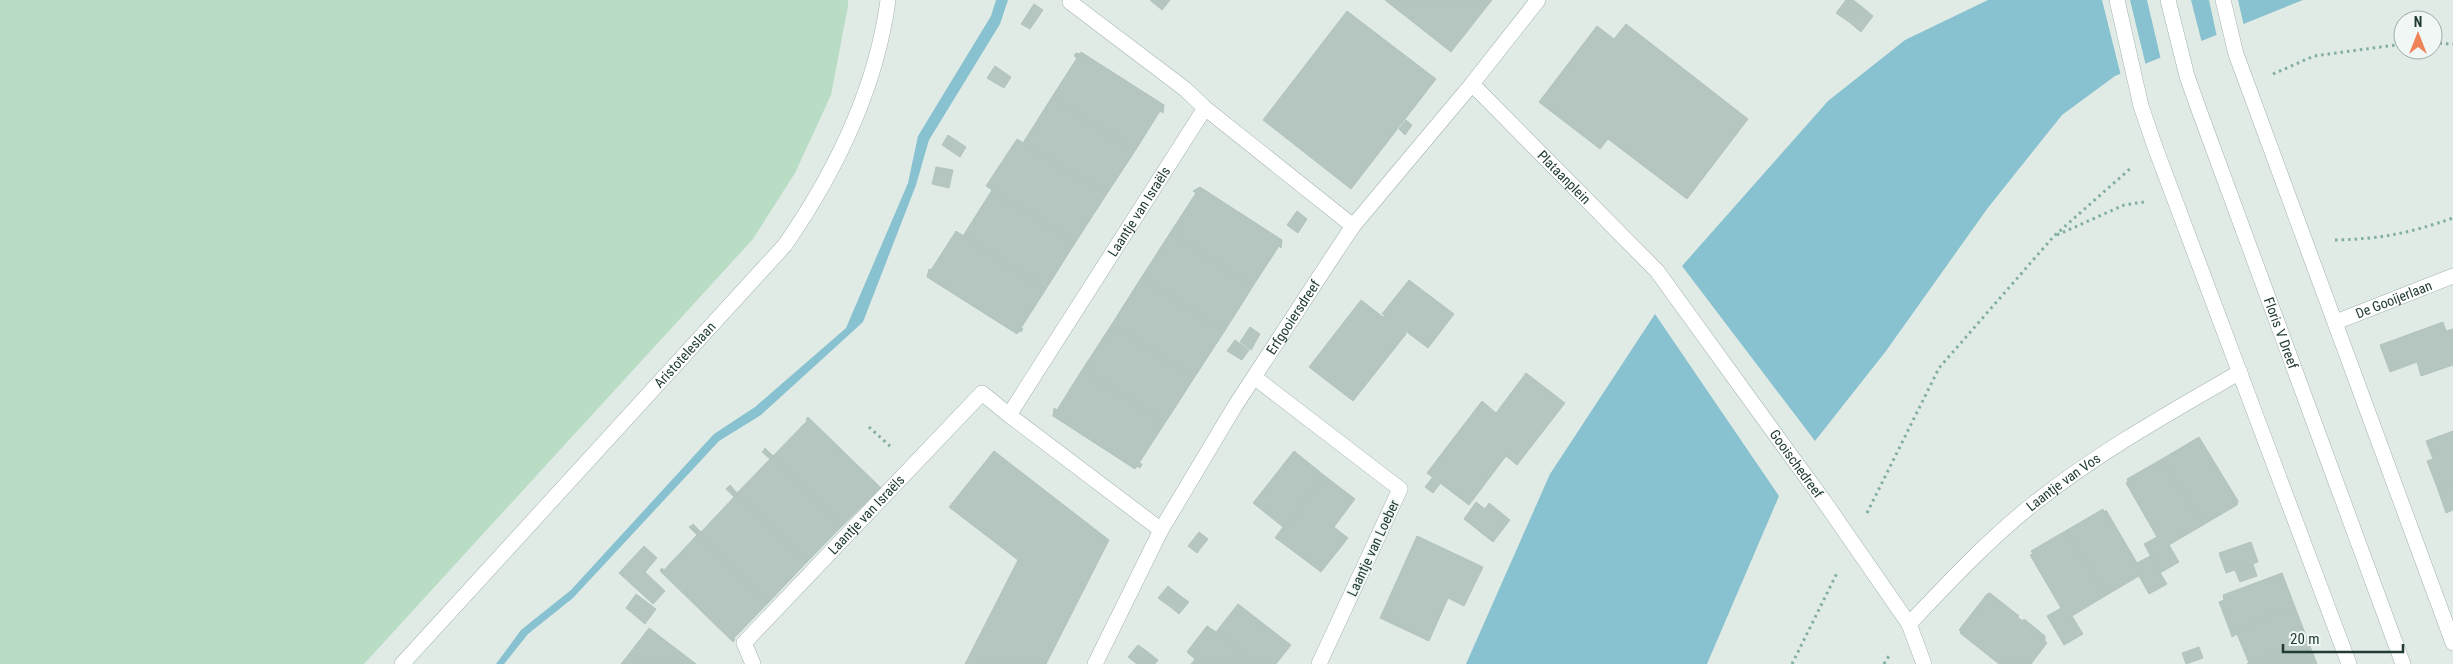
<svg xmlns="http://www.w3.org/2000/svg" width="2453" height="664" font-family="'Roboto Condensed',sans-serif">
<rect width="100%" height="100%" fill="#e0ebe6"/>
<path fill="#b9dcc4" d="M0,0h848v6l-17,89 -36,78 -42,66 -389,425h-364z"/>
<g fill="#88c1cf">
<path d="M996,0h12l-8,24 -71,116 -13,45 -53,137 -102,93 -42,26 -146,157 -45,36 -24,30h-8l25,-34 50,-40 143,-156 41,-27 91,-79 62,-145 10,-47 73,-120z"/>
<path d="M1988,0h315l-188,76 -53,39 -75,94 -101,142 -71,90 -133,-175 146,-165 77,-61z"/>
<path d="M1655,314l124,182 -72,168h-241l84,-190z"/>
</g>
<g fill="#e0ebe6">
<path d="M2102,0h28l16,66 -25,10z"/>
<path d="M2147,0h44l11,43 -41,17z"/>
<path d="M2209,0h29l6,26 -27,11z"/>
</g>
<g fill="#b5c5bf" stroke="#b3c4bd">
<path d="M1150,0h20l-8,10z"/>
<path d="M1385,0h107l-41,52z"/>
<path d="M1846,0h7l8,6 -12,16 -13,-9z"/>
<path d="M1034,4l9,6 -13,19 -9,-5z"/>
<path d="M1861,6l12,10 -12,16 -12,-10z"/>
<path d="M1347,11l89,68 -85,110 -88,-69z"/>
<path d="M1626,24l122,95 -61,80 -79,-60 -8,10 -61,-47 58,-76 17,13z"/>
<path d="M1081,52l83,53 -1,8 -3,-2 -25,40 -83,-54 25,-39 -3,-2 2,-3 3,1z"/>
<path d="M995,66l16,11 -7,11 -17,-10z"/>
<path d="M1052,97l83,54 -29,44 -83,-52z"/>
<path d="M1406,120l6,5 -7,10 -6,-6z"/>
<path d="M948,135l18,12 -6,10 -18,-12z"/>
<path d="M1017,139l89,56 -31,48 -89,-57z"/>
<path d="M936,167l17,3 -4,18 -17,-4z"/>
<path d="M1200,187l82,53 -1,8 -2,-2 -26,40 -83,-53 26,-40 -3,-2z"/>
<path d="M992,190l83,53 -29,46 -83,-53z"/>
<path d="M1297,211l10,8 -9,14 -11,-8z"/>
<path d="M956,231l90,58 -25,39 2,1 -2,3 -2,-1 -2,3 -90,-57 2,-8 2,1z"/>
<path d="M1170,233l83,53 -29,46 -83,-54z"/>
<path d="M1141,278l83,54 -30,46 -82,-54z"/>
<path d="M1409,280l45,34 -26,34 -24,-18 2,4 -53,67 -44,-34 52,-67 22,17 2,-2 -3,-1z"/>
<path d="M2443,322l3,9 7,-2v36l-32,11 -4,-14 -27,10 -10,-27z"/>
<path d="M1112,324l82,54 -29,45 -83,-53z"/>
<path d="M1250,327l10,7 -9,16 -11,-8z"/>
<path d="M1235,340l14,10 -7,10 -15,-9z"/>
<path d="M1082,370l83,53 -26,40 3,1 -2,4 -3,-2 -2,3 -82,-53 1,-8 3,2z"/>
<path d="M1526,373l39,30 -48,62 -11,-9 -37,49 -42,-32 55,-72 14,12z"/>
<path d="M808,417l73,71 -39,38 -78,-76 1,-2 8,8 34,-35 -1,-2z"/>
<path d="M2453,431v50l-16,6 -10,-26 6,-2 -7,-18z"/>
<path d="M2199,437l39,64 -1,4 -34,20 -41,-66z"/>
<path d="M764,450l78,76 -36,37 -78,-76 2,-2 7,8 33,-34 -8,-7z"/>
<path d="M994,451l115,89 -63,124h-81l53,-104 -69,-53z"/>
<path d="M1294,451l31,25 -48,63 -2,-1 8,-11 -30,-24z"/>
<path d="M2162,459l41,66 -34,20 10,17 -19,11 -16,-29 13,-7 -31,-54 2,-1 -1,-3z"/>
<path d="M1325,476l30,23 -21,28 14,11 -27,34 -44,-33z"/>
<path d="M1432,478l8,6 -7,9 -8,-6z"/>
<path d="M2453,481v29l-7,3 -9,-26z"/>
<path d="M728,487l78,76 -37,39 -78,-76 2,-2 8,8 33,-35 -8,-8z"/>
<path d="M1476,502l9,7 4,-6 21,17 -17,22 -29,-23z"/>
<path d="M2103,509l1,3 2,-2 31,53 13,-7 17,28 -18,10 -10,-18 -34,20 -38,-66z"/>
<path d="M691,526l78,76 -35,36 1,1 -2,3 -73,-71 2,-3 2,2 33,-35 -8,-8z"/>
<path d="M2067,530l38,66 -33,20 11,18 -19,11 -17,-29 14,-8 -31,-53 3,-1 -2,-3z"/>
<path d="M1199,532l9,7 -11,14 -9,-7z"/>
<path d="M1417,536l66,31 -19,39 -16,-8 -19,43 -49,-23z"/>
<path d="M2251,542l7,20 -32,11 -7,-20z"/>
<path d="M644,546l13,12 -12,14 20,19 -12,13 -34,-31z"/>
<path d="M2253,564l4,12 -17,6 -5,-12z"/>
<path d="M2282,573l13,34 -65,24 -11,-29 5,-2 -1,-5z"/>
<path d="M1168,586l10,8 -9,12 -11,-8z"/>
<path d="M1990,593l29,23 -2,1 6,4 1,-2 21,17v5l2,2 -16,21h-32l-39,-31 1,-2 -2,-1 28,-36z"/>
<path d="M636,594l20,15 -11,15 -19,-16z"/>
<path d="M1178,594l11,8 -10,12 -10,-8z"/>
<path d="M1238,604l53,41 -15,19h-20l-49,-38 9,6z"/>
<path d="M2295,607l13,34 -59,22 -12,-29 -5,3 -2,-6z"/>
<path d="M1207,626l49,38h-53l-16,-12z"/>
<path d="M649,628l47,36h-54l-13,-10z"/>
<path d="M2308,641l9,23h-70l2,-1z"/>
<path d="M1138,645l10,7 -11,12 -9,-7z"/>
<path d="M2199,647l4,11 -17,6 -4,-11z"/>
<path d="M1148,652l10,8 -3,4h-17z"/>
<path d="M1187,652l16,12h-12l4,-5z"/>
<path d="M629,654l13,10h-21z"/>
</g>
<g fill="none" stroke-linecap="round" stroke-linejoin="round">
<defs>
<g id="pedestrian">
<path id="s1" d="M753,664l-9,-21 238,-250 27,22"/>
</g>
<g id="minor">
<path d="M2117,0l24,106 14,41 194,517"/>
<path d="M2223,0l13,54 217,589"/>
<path d="M1070,2l115,87 20,19"/>
<path id="s2" d="M1472,84l185,187 171,236 81,117 15,40"/>
<path id="s3" d="M2336,322l117,-46"/>
<path d="M1254,377l146,112 -81,175"/>
<path id="s4" d="M1161,530l-152,-115 196,-307 148,118"/>
<path id="s5" d="M1909,624c38,-40 80,-85 123,-119 65,-52 137,-92 208,-133"/>
<path id="s6" d="M1095,664l66,-134 74,-124 98,-150 20,-30 119,-142 66,-84"/>
</g>
<g id="tertiary">
<path id="s7" d="M2168,0l19,76 12,34 204,554"/>
<path id="s8" d="M402,664l383,-419c51,-74 91,-155 103,-245"/>
</g>
</defs>
<use href="#pedestrian" stroke="#a3b3ad" stroke-width="16"/>
<use href="#minor" stroke="#a3b3ad" stroke-width="16"/>
<use href="#tertiary" stroke="#a3b3ad" stroke-width="16"/>
<g stroke="#81aea1" stroke-width="3" stroke-dasharray="2.5 4" stroke-linecap="butt">
<path d="M2433,43l20,1"/>
<path d="M2273,74l41,-18 89,-12"/>
<path d="M2057,235l67,-30 20,-3"/>
<path d="M2335,240c46,-1 75,-7 118,-22"/>
<path d="M869,427l23,21"/>
<path d="M1867,513l72,-145 115,-132 78,-69"/>
<path d="M1792,664l45,-91"/>
<path d="M1884,664l6,-10"/>
</g>
<use href="#pedestrian" stroke="#fff" stroke-width="15"/>
<use href="#minor" stroke="#fff" stroke-width="15"/>
<use href="#tertiary" stroke="#fff" stroke-width="15"/>
</g>
<g text-anchor="middle" dominant-baseline="central" stroke-width="4" stroke-linejoin="round" paint-order="stroke">
<g font-size="14" fill="#213b35" stroke="#f0f7f4">
<text stroke="none"><textPath href="#s2" startOffset="131">Plataanplein</textPath></text>
<text stroke="none"><textPath href="#s4" startOffset="432">Laantje van Israëls</textPath></text>
<text stroke="none"><textPath href="#s3" startOffset="62">De Gooijerlaan</textPath></text>
<text stroke="none"><textPath href="#s6" startOffset="400">Erfgooiersdreef</textPath></text>
<text stroke="none"><textPath href="#s7" startOffset="352">Floris V Dreef</textPath></text>
<text stroke="none"><textPath href="#s8" startOffset="419">Aristoteleslaan</textPath></text>
<text stroke="none"><textPath href="#s2" startOffset="501">Gooischedreef</textPath></text>
<text stroke="none"><textPath href="#s5" startOffset="210">Laantje van Vos</textPath></text>
<text stroke="none"><textPath href="#s1" startOffset="200">Laantje van Israëls</textPath></text>
<text transform="translate(1373 548) rotate(-65)">Laantje van Loeber</text>
</g>
</g>
<g transform="translate(2418 35)"><circle r="24" fill="#f0f7f4" stroke="#9daca8"/>
<path d="M0-4L9 19L0 12L-9 19Z" fill="#ef8459"/>
<text y="-8" font-size="14" font-weight="bold" text-anchor="middle" fill="#213b35">N</text>
</g>
<path d="M2283 644v8h120v-8" fill="none" stroke="#213b35" stroke-width="2.5"/>
<text x="2290" y="644" font-size="15" fill="#213b35" stroke="#f0f7f4" stroke-width="4" paint-order="stroke">20 m</text>
</svg>
